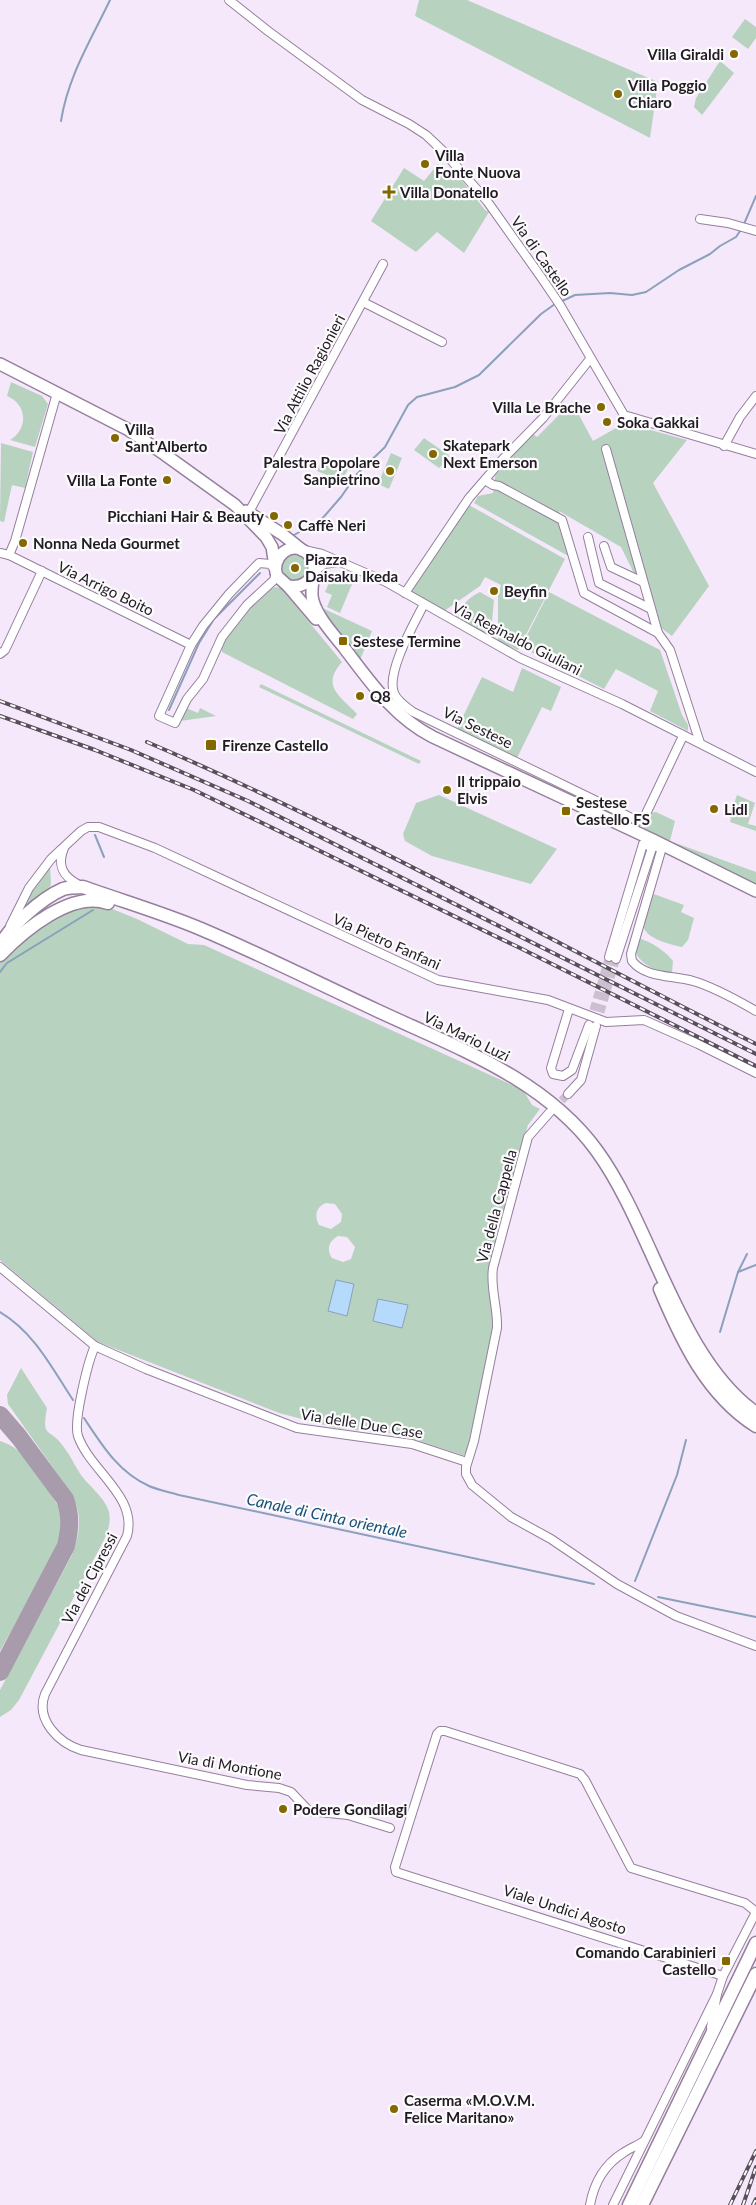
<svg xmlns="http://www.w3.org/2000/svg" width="756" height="2205" font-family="Lato,sans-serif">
<rect width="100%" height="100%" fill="#f6e8fb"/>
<g fill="#b7d2bf" fill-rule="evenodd">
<path d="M419,0h48l191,82 -8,56 -235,-122z"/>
<path d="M745,19l11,8v11l-8,11 -16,-12z"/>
<path d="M720,61l14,12 -32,42 -8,-8 2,-9z"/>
<path d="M438,164l13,11 5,-2 29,37 4,2 -25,41 -27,-21 -21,20 -45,-31 33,-53 20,13z"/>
<path d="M11,382l31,14 6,8 -13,43 -25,-7c19,-11 17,-36 -3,-44z"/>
<path d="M572,402l21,39 32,-18 62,17 -34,43 56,103 -37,50 -11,-8 -40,-81 -62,-36 11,46 -96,-54 4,-7 15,-3 2,-17 37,-43 5,4z"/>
<path d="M424,438l27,19 -12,11 -25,-18z"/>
<path d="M1,443l32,9 -8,36 -13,-3 -8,37 -4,-1z"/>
<path d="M391,453l11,5 -13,31 -11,-5z"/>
<path d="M322,458l26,11 -6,12 -25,-10z"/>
<path d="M469,505l96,54 -47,91 -20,-9v-46l3,-10 -16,-8 -5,9 -36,25 -35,-19z"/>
<path d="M298,552l12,9 -2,16 -15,6 -10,-6 -3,-8 4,-12z"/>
<path d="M332,576l20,8 -12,29 -13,-6 5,-12 -7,-3z"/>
<path d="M275,587l6,1 61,74c-21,24 -3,33 15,52l-4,5 -131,-67c-3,-15 39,-59 53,-65z"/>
<path d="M480,592l14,8 -2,21 -8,12 -26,-15c3,-13 10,-20 22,-26z"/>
<path d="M549,592l111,58 22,65 6,10v6l-38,-20 8,-20 -42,-22 -12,20 -83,-42z"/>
<path d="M320,607l52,24 -12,29z"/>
<path d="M522,668l39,19 -10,24 -9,-4 -25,51 -60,-29 25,-52 31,15z"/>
<path d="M261,684l160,77 -2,3 -160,-77z"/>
<path d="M186,708l12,5 2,-5 16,8 -36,5z"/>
<path d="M439,795l118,54 -26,35 -99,-28 -27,-15 -2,-7 13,-31z"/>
<path d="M737,795l18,8 -7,21 8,2v5l-26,-9 1,-4 -2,-1z"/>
<path d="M656,812l19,9 -5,20 86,31v13l-113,-55 8,-17z"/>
<path d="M50,864l1,20 -3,8 -32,24 15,-27z"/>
<path d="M651,893l33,12 -3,7 13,6 -6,22 -6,7c-13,-3 -42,-9 -39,-27 2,-9 6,-18 8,-27z"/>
<path d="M83,905l22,1 32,13 51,25 16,1 319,145 9,15 8,4 -12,16 -15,52 -25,104v8l6,17 1,24 -29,124 -3,1 -66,-21 -61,-6 -57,-15 -181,-71 -98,-82v-297c7,-17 64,-51 83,-58zM326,1203l9,1 7,10 -1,8 -10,7 -12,-4c-5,-9 -3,-18 7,-22zM338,1236l9,1 8,10 -4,12 -8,3 -11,-4c-6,-9 -3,-17 6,-22z"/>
<path d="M638,938c14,4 26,12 35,23l-1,12c-17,-2 -30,-7 -38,-23z"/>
<path d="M21,1368l26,40c-6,32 3,19 16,38 7,9 12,20 18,29 8,11 25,24 28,37 2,11 -1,20 -6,30l-84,158 -8,10 -11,7v-27l72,-135c8,-21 11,-42 -1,-62l-63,-89 -1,-9z"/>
<path d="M0,1441c6,2 13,5 17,9 10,7 41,52 44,63 3,14 0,26 -5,38l-56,100z"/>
</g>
<g fill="#b6dafb" stroke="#8aa0bb">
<path d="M336,1280l18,4 -7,32 -19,-5z"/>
<path d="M378,1299l30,6 -6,23 -29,-7z"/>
</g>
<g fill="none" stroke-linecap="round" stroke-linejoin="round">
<g stroke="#8aa0bb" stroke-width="2">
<path d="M61,121c7,-45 30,-81 49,-121"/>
<path d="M744,224l12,-28"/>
<path d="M560,302l15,-7 35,-2 22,2 14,-3 33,-22 31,-16 10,-8 16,-9 6,-9"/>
<path d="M294,535l27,-15 20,-23 16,-23 28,-27 23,-42 9,-8 38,-10 24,-12 62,-61 14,-10"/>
<path d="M169,710l30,-67 15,-24 46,-46"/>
<path d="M95,835l9,22"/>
<path d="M0,972l7,-9 86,-53"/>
<path d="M738,1272l9,-18"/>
<path d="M0,1312c34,20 52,56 73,88"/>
<path d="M720,1332l18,-60 18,-7"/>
<path d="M84,1418c18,27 34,54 65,68 9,4 20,6 30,9l415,89"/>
<path d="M635,1581l42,-106 9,-35"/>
<path d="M658,1597l98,20"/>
</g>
<path stroke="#a89cac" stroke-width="18" d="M0,1415l19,22 46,62c6,16 5,30 1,47l-66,126"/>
<g stroke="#ccbfd0" stroke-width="8" stroke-dasharray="8 4" stroke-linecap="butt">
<path d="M590,1022l19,-65"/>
<path d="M597,1024l19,-65"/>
<path d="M553,1109l15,-15"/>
</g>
<defs>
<g id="minor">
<path d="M229,0l39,31 94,69 47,24 17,11 18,17 43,49 54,76 19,28 64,110 132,39"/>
<path d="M700,219l28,4 28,8"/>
<path d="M363,302l79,40"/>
<path d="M724,446l16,-29 16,-21"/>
<path d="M606,449l52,184 12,17 30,93"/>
<path d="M485,480l8,5 6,1 63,34 22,73 74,40"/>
<path d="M249,512l134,-248"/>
<path d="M588,537l11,46 52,26"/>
<path d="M604,546l7,21 32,15"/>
<path d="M304,550l18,4 64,28 134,76 102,46 134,68"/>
<path d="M0,553l9,2 182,90"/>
<path d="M9,555l6,-14 42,-148"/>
<path d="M275,570l-5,-6 -11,-1 -30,31 -26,32 -12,19 -32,71 16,7 12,-24 16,-20 19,-42 25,-32 27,-25 2,-7"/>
<path d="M313,573l11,-9 14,-2"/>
<path d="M405,593l64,-95 32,-37 42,-43 47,-59"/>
<path d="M424,604c-10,20 -38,68 -30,89 3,8 12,14 19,19l225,109 6,-3 39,-82"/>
<path d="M0,654l5,-4 37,-79"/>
<path d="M64,848c-7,17 -2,28 15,37"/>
<path d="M661,851l-30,103 1,7c15,18 41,14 61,20 21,6 44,19 63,30"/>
<path d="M10,926l19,-38 22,-29 30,-28 7,-4h11l56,21 283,132 110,20 58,22 38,-2 54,24 58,29"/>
<path d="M609,957l34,-113 19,4"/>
<path d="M616,959l36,-111 -5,-3"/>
<path d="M569,1009l-18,59 2,6 10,2 9,-6 17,-45"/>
<path d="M568,1094l13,-14 15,-54"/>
<path d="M550,1112l-22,25 -35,131c-3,20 5,40 4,60l-23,113 -8,26v7l6,11 39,32 40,22 66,45 59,32 80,30"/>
<path d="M0,1267l95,79 51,23 151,59 115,16 55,18"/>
<path d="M95,1346c-7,15 -22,76 -17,90 12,35 60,60 49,100l-82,158c-10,26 14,49 36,56l166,35 32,3 12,4 18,19 39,4 42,13"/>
<path d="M723,1976l-327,-104 -1,-5 42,-133 3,-3h5l135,43 5,6 46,88 114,35 11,9"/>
<path d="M711,2027l6,-33 6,-18 33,-64"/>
<path d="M590,2205c4,-22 14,-40 33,-52 7,-5 14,-7 21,-12"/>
<path d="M613,2205l104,-211"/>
</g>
<g id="secondary">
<path d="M0,364l127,65 37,25 71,51 31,32 6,10 3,19"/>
<path d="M246,511l36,23 20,16"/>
<path d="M313,574c-5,10 -14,14 -25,12l-11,-10c-7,-18 14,-38 31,-22 13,12 0,32 5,47 5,17 21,34 32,48 26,34 49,68 88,88l218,102 105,52"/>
<path d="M288,586l28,33"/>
</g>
<g id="primary">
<path d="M0,948c5,-19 44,-51 63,-59 6,-2 13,-2 20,-2 39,14 80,26 118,42 59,25 117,54 175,81 79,37 168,68 221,141 56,77 81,207 159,262"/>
<path d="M0,955c24,-25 72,-65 108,-52"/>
<path d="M660,1289c22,52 47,106 96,137"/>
<path d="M629,2205l127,-262"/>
<path d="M642,2205l114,-231"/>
</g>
</defs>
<use href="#minor" stroke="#957f9d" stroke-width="10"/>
<use href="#secondary" stroke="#957f9d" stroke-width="14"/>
<use href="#primary" stroke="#957f9d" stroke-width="15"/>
<use href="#minor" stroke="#fff" stroke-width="8"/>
<use href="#secondary" stroke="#fff" stroke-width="11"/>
<use href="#primary" stroke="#fff" stroke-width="12"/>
<defs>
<g id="rail">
<path d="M0,701l131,49 117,51 508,253"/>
<path d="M0,716l95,34 99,40 326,158 236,118"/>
<path d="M147,742c208,89 406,200 609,302"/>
<path d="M730,2205l26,-54"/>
<path d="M743,2205l13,-38"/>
<path d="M753,2205l3,-6"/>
</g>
</defs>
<use href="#rail" stroke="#594f5c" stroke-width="4"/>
<use href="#rail" stroke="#fbfbfb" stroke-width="2" stroke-dasharray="5.5" stroke-linecap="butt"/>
</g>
<g fill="#856700" stroke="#fbfbfb" stroke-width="2">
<circle cx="734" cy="54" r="5"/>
<circle cx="618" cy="94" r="5"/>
<circle cx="425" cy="164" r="5"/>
<path d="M386.5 184.5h5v5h5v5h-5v5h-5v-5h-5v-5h5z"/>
<circle cx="601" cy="407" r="5"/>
<circle cx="607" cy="422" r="5"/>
<circle cx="115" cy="438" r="5"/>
<circle cx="433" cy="454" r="5"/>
<circle cx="390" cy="471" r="5"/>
<circle cx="167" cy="480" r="5"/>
<circle cx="274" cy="516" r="5"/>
<circle cx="288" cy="525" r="5"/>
<circle cx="23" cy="543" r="5"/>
<circle cx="295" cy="568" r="5"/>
<circle cx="494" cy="591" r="5"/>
<rect x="338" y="636" width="10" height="10" rx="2.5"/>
<circle cx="360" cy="696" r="5"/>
<rect x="205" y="739" width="12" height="12" rx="2.5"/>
<circle cx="447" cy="790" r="5"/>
<circle cx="714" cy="809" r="5"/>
<rect x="561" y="806" width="10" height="10" rx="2.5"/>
<circle cx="283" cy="1809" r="5"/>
<rect x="721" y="1956" width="10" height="10" rx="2.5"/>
<circle cx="394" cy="2109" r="5"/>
</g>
<g text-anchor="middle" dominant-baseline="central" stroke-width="4.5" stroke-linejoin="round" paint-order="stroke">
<g font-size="15" font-weight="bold" fill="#221a25" stroke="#fbfbfb" text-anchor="start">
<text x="724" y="54" text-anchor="end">Villa Giraldi</text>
<text x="628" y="85">Villa Poggio<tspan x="628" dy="17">Chiaro</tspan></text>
<text x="435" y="155">Villa<tspan x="435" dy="17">Fonte Nuova</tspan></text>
<text x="400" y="192">Villa Donatello</text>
<text x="591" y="407" text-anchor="end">Villa Le Brache</text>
<text x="617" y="422">Soka Gakkai</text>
<text x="125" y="429">Villa<tspan x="125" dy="17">Sant'Alberto</tspan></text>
<text x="443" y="445">Skatepark<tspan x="443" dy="17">Next Emerson</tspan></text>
<text x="380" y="462" text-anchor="end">Palestra Popolare<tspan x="380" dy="17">Sanpietrino</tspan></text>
<text x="157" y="480" text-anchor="end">Villa La Fonte</text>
<text x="264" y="516" text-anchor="end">Picchiani Hair &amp; Beauty</text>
<text x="298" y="525">Caffè Neri</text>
<text x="33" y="543">Nonna Neda Gourmet</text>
<text x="305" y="559">Piazza<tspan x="305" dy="17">Daisaku Ikeda</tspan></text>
<text x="504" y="591">Beyfin</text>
<text x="353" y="641">Sestese Termine</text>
<text x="370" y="696">Q8</text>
<text x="222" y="745">Firenze Castello</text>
<text x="457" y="781">Il trippaio<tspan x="457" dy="17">Elvis</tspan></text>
<text x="576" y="802">Sestese<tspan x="576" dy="17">Castello FS</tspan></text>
<text x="724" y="809">Lidl</text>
<text x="293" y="1809">Podere Gondilagi</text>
<text x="716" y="1952" text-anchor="end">Comando Carabinieri<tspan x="716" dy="17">Castello</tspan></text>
<text x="404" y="2100">Caserma «M.O.V.M.<tspan x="404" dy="17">Felice Maritano»</tspan></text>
</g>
<g font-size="15" fill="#221a25" stroke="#fbfbfb">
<text transform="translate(542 256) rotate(55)">Via di Castello</text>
<text transform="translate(309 374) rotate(-62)">Via Attilio Ragionieri</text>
<text transform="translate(106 588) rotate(26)">Via Arrigo Boito</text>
<text transform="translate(517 638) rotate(27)">Via Reginaldo Giuliani</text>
<text transform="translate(478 727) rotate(26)">Via Sestese</text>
<text transform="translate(387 941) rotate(24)">Via Pietro Fanfani</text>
<text transform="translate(467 1036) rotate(26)">Via Mario Luzi</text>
<text transform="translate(496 1206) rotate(-75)">Via della Cappella</text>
<text transform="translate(362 1423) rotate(9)">Via delle Due Case</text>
<text transform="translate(89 1578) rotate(-62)">Via dei Cipressi</text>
<text transform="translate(230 1765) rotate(10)">Via di Montione</text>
<text transform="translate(565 1909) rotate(18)">Viale Undici Agosto</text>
</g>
<g font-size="16" font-style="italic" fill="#1a517b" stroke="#fbfbfb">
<text transform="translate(327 1515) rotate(12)">Canale di Cinta orientale</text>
</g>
</g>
</svg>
